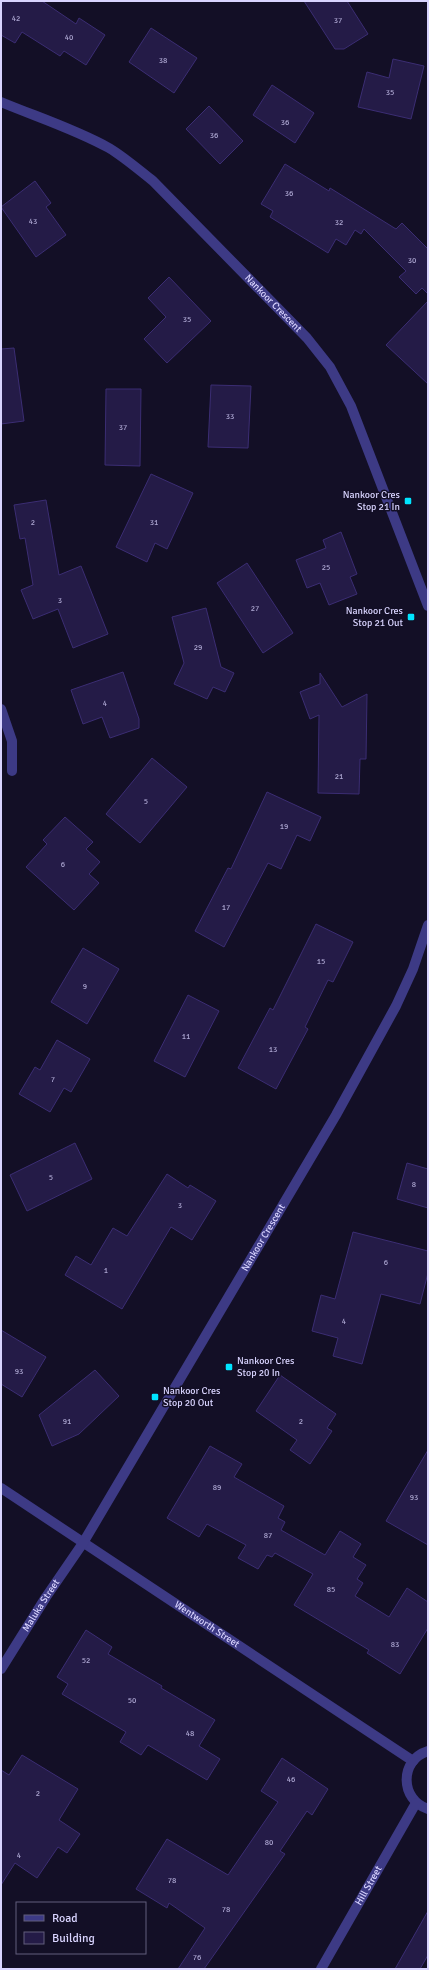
<svg xmlns="http://www.w3.org/2000/svg" width="429" height="1970" font-family="Signika,sans-serif">
<rect width="100%" height="100%" fill="#130f26"/>
<g fill="#241b47" stroke="#3b2d73">
<path d="M1,1h41l34,23 3,-6 26,17 -19,30 -22,-14 -4,5 -38,-24 -7,11 -14,-8z"/>
<path d="M304,1h43l21,33 -24,15h-9z"/>
<path d="M151,28l46,30 -23,35 -45,-31z"/>
<path d="M393,59l31,7 -13,53 -53,-12 9,-35 22,6z"/>
<path d="M272,85l42,28 -19,30 -42,-28z"/>
<path d="M209,106l34,35 -23,23 -34,-35z"/>
<path d="M285,164l44,27 1,-3 66,41 6,-6 26,26v45l-6,-6 -6,6 -17,-17 7,-6 -42,-42 -3,5 -6,-4 -9,15 -10,-6 -8,14 -58,-36 3,-6 -12,-7z"/>
<path d="M35,181l16,22 -5,4 20,28 -30,22 -35,-50z"/>
<path d="M169,277l42,44 -44,42 -23,-24 22,-22 -18,-19z"/>
<path d="M428,301v83l-42,-39z"/>
<path d="M14,348l10,73 -23,3v-75z"/>
<path d="M211,385l40,1 -3,62 -40,-1z"/>
<path d="M106,389h35l-1,77 -35,-1z"/>
<path d="M151,474l42,19 -26,56 -12,-6 -8,19 -31,-15z"/>
<path d="M46,500l13,75 22,-9 27,68 -35,14 -15,-39 -25,10 -12,-29 12,-5 -8,-47 -5,1 -6,-34z"/>
<path d="M341,532l16,42 -7,3 7,17 -28,11 -9,-22 -13,5 -11,-28 30,-12 -3,-8z"/>
<path d="M247,563l46,70 -30,20 -46,-70z"/>
<path d="M206,608l15,59 13,6 -9,19 -12,-5 -6,12 -33,-15 10,-21 -12,-46z"/>
<path d="M123,672l16,47v9l-29,10 -8,-21 -19,7 -12,-34z"/>
<path d="M320,673l22,34 25,-13 -1,65h-6l-1,35 -41,-1 1,-78 -9,4 -10,-27 20,-8z"/>
<path d="M152,758l35,29 -47,56 -34,-29z"/>
<path d="M267,792l54,25 -11,24 -13,-6 -16,34 -13,-6 -44,84 -29,-16 33,-63 3,1z"/>
<path d="M65,817l28,25 -7,7 14,13 -11,12 10,9 -25,27 -48,-43 21,-23 -4,-4z"/>
<path d="M316,924l37,18 -20,40 -5,-2 -23,47 3,2 -32,60 -38,-21 32,-60 3,2z"/>
<path d="M83,948l36,21 -32,55 -36,-22z"/>
<path d="M188,995l31,16 -34,66 -31,-16z"/>
<path d="M57,1040l33,19 -19,33 -7,-4 -14,24 -31,-18 16,-27 5,3z"/>
<path d="M75,1143l17,36 -65,32 -17,-36z"/>
<path d="M407,1163l21,6v39l-31,-9z"/>
<path d="M167,1174l21,14 2,-3 26,16 -24,39 -21,-13 -49,82 -57,-34 11,-19 15,9 22,-37 14,8z"/>
<path d="M353,1232l75,19v22l-8,31 -39,-10 -19,70 -29,-8 5,-18 -26,-7 9,-36 14,4z"/>
<path d="M1,1330l45,27 -24,40 -21,-13z"/>
<path d="M95,1370l24,26 -40,38 -27,12 -13,-31z"/>
<path d="M280,1375l56,39 -9,14 5,3 -22,33 -20,-14 7,-10 -41,-29z"/>
<path d="M210,1446l32,18 -8,13 50,29 -6,12 7,4 -4,8 44,25 15,-24 21,13 -8,13 13,8 -9,14 6,4 -8,13 34,21 18,-29 21,14v26l-28,46 -33,-21 2,-3 -75,-45 19,-31 -38,-21 -3,4 -5,-2 -9,14 -20,-11 8,-13 -39,-21 -8,13 -32,-19z"/>
<path d="M428,1450v95l-42,-24z"/>
<path d="M86,1630l26,17 -4,7 54,32 -1,2 54,32 -16,26 21,13 -13,21 -59,-35 -7,10 -21,-13 6,-10 -64,-38 6,-10 -11,-7z"/>
<path d="M22,1755l56,34 -19,31 21,14 -13,19 -9,-6 -21,31 -22,-15 -14,22v-115l8,5z"/>
<path d="M282,1758l46,31 -16,26 -5,-4 -27,40 5,3 -81,115h-26l27,-41 -36,-25 -2,5 -31,-19 31,-50 61,36 50,-73 -17,-11z"/>
<path d="M428,1911v44l-8,14h-25z"/>
</g>
<g fill="none" stroke-linecap="round" stroke-linejoin="round">
<g stroke="#3d3a85" stroke-width="10">
<path id="s1" d="M1,102c36,15 74,27 108,46 15,9 30,22 44,33l154,157 23,29 21,39 77,200"/>
<path d="M1,709l11,32v30"/>
<path id="s2" d="M1,1488l412,273"/>
<path id="s3" d="M1,1669l45,-72 37,-54 253,-428 60,-109 17,-37 15,-44"/>
<path d="M428,1751c-29,9 -28,49 0,58"/>
<path id="s4" d="M321,1969l95,-166"/>
</g>
</g>
<g fill="#00e5ff" stroke="#130f26" stroke-width="1.5">
<rect x="404" y="497" width="8" height="8" rx="2"/>
<rect x="407" y="613" width="8" height="8" rx="2"/>
<rect x="225" y="1363" width="8" height="8" rx="2"/>
<rect x="151" y="1393" width="8" height="8" rx="2"/>
</g>
<g text-anchor="middle" dominant-baseline="central" stroke-width="3" stroke-linejoin="round" paint-order="stroke">
<g font-size="8" fill="#aca6d1">
<text x="16" y="18">42</text>
<text x="338" y="20">37</text>
<text x="69" y="37">40</text>
<text x="163" y="60">38</text>
<text x="390" y="92">35</text>
<text x="285" y="122">36</text>
<text x="214" y="135">36</text>
<text x="289" y="193">36</text>
<text x="33" y="221">43</text>
<text x="339" y="222">32</text>
<text x="412" y="260">30</text>
<text x="187" y="319">35</text>
<text x="230" y="416">33</text>
<text x="123" y="427">37</text>
<text x="33" y="522">2</text>
<text x="154" y="522">31</text>
<text x="326" y="567">25</text>
<text x="60" y="600">3</text>
<text x="255" y="608">27</text>
<text x="198" y="647">29</text>
<text x="105" y="703">4</text>
<text x="339" y="776">21</text>
<text x="146" y="801">5</text>
<text x="284" y="826">19</text>
<text x="63" y="864">6</text>
<text x="226" y="907">17</text>
<text x="321" y="961">15</text>
<text x="85" y="986">9</text>
<text x="186" y="1036">11</text>
<text x="273" y="1049">13</text>
<text x="53" y="1079">7</text>
<text x="51" y="1177">5</text>
<text x="414" y="1184">8</text>
<text x="180" y="1205">3</text>
<text x="386" y="1262">6</text>
<text x="106" y="1270">1</text>
<text x="344" y="1321">4</text>
<text x="19" y="1371">93</text>
<text x="67" y="1421">91</text>
<text x="301" y="1421">2</text>
<text x="217" y="1487">89</text>
<text x="414" y="1497">93</text>
<text x="268" y="1535">87</text>
<text x="331" y="1589">85</text>
<text x="395" y="1644">83</text>
<text x="86" y="1660">52</text>
<text x="132" y="1700">50</text>
<text x="190" y="1733">48</text>
<text x="291" y="1779">46</text>
<text x="38" y="1793">2</text>
<text x="269" y="1842">80</text>
<text x="19" y="1855">4</text>
<text x="172" y="1880">78</text>
<text x="226" y="1909">78</text>
<text x="197" y="1957">76</text>
</g>
<g font-size="10" fill="#d9d4ff" stroke="#130f26">
<text stroke="none"><textPath href="#s1" startOffset="344">Nankoor Crescent</textPath></text>
<text stroke="none"><textPath href="#s3" startOffset="505">Nankoor Crescent</textPath></text>
<text stroke="none"><textPath href="#s3" startOffset="75">Maluka Street</textPath></text>
<text stroke="none"><textPath href="#s2" startOffset="247">Wentworth Street</textPath></text>
<text stroke="none"><textPath href="#s4" startOffset="96">Hill Street</textPath></text>
</g>
<g font-size="10" fill="#d9d4ff" stroke="#130f26" text-anchor="end">
<text x="400" y="495">Nankoor Cres<tspan x="400" dy="12">Stop 21 In</tspan></text>
<text x="403" y="611">Nankoor Cres<tspan x="403" dy="12">Stop 21 Out</tspan></text>
<text x="237" y="1361" text-anchor="start">Nankoor Cres<tspan x="237" dy="12">Stop 20 In</tspan></text>
<text x="163" y="1391" text-anchor="start">Nankoor Cres<tspan x="163" dy="12">Stop 20 Out</tspan></text>
</g>
</g>
<rect width="429" height="1970" fill="none" stroke="#d9d4ff" stroke-width="4"/>
<rect x="16" y="1902" width="130" height="52" fill="#130f26" stroke="#625e7d"/>
<rect x="24" y="1915" width="20" height="6" fill="#3d3a85" stroke="#625e7d"/>
<text x="52" y="1922" font-size="12" fill="#d9d4ff">Road</text>
<rect x="24" y="1932" width="20" height="12" fill="#241b47" stroke="#625e7d"/>
<text x="52" y="1942" font-size="12" fill="#d9d4ff">Building</text>
</svg>
